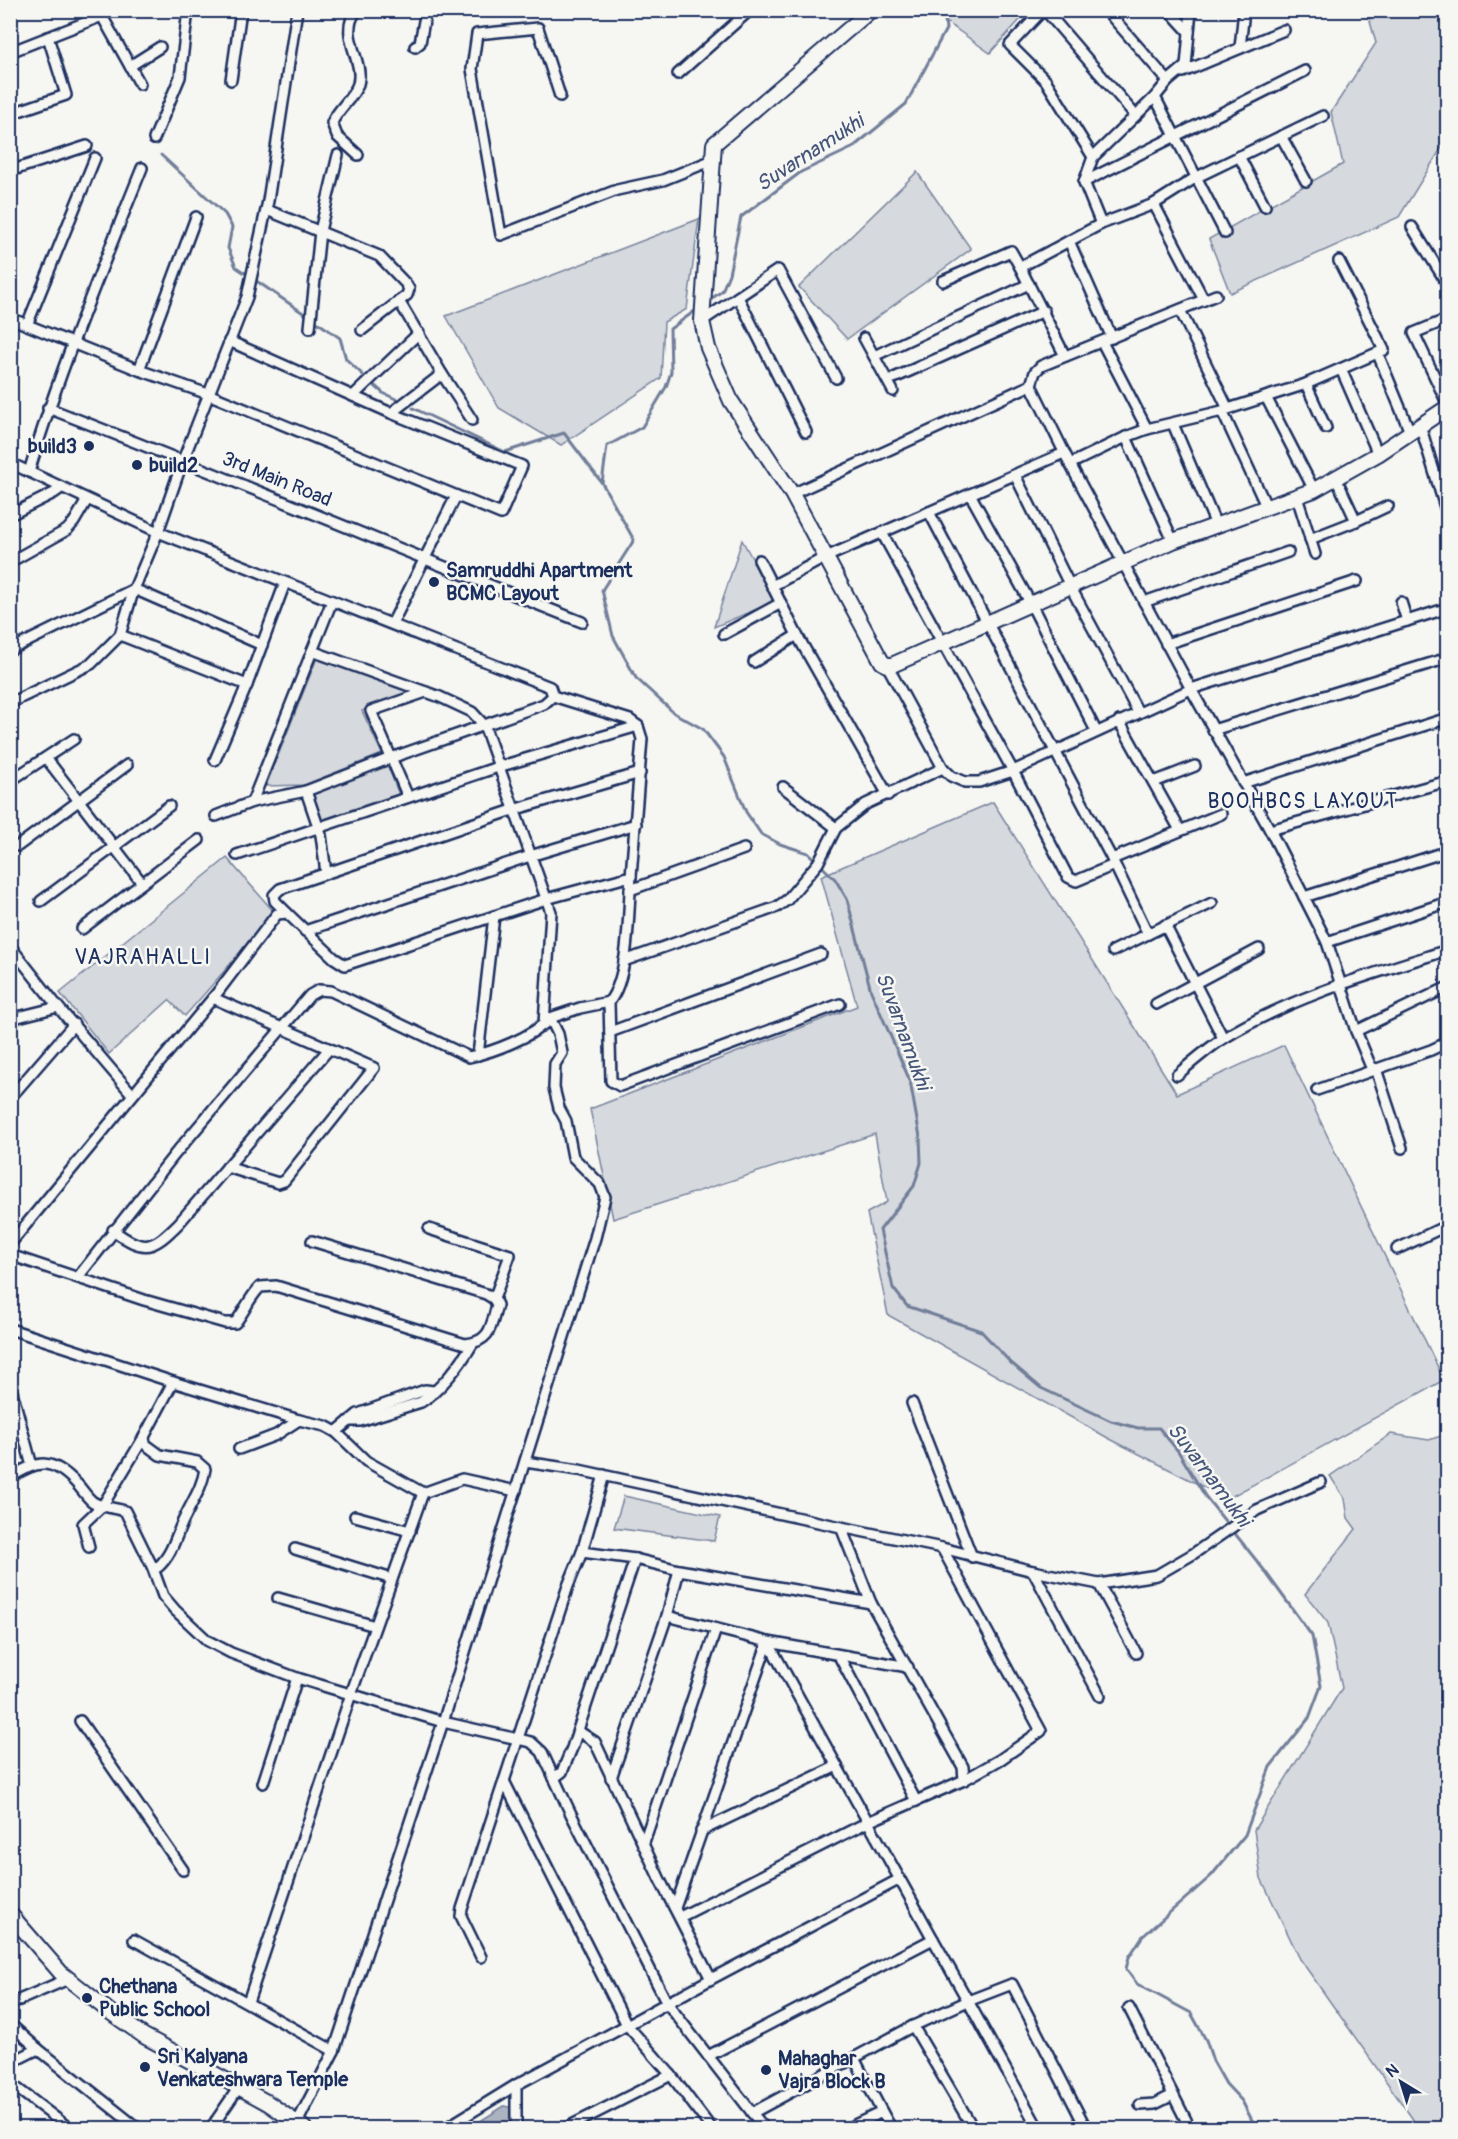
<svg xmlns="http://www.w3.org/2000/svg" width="1458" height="2139" font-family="Pangolin,sans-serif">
<rect width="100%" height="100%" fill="#f6f6f2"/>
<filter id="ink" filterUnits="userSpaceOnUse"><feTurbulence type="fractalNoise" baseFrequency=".0167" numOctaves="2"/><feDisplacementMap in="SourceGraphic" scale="12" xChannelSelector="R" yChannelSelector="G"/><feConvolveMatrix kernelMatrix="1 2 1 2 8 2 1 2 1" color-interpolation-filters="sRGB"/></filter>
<g filter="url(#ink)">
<g fill="#d6d9dd" stroke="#78849e" stroke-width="1.5">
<path d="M931,11h97l-38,42z"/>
<path d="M1367,11h80v128l-48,78 -169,76 -21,-54 134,-75 -12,-52 45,-69z"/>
<path d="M917,172l54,77 -124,90 -48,-52z"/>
<path d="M699,219l-12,90 -23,13 -3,56 -100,67 -62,-37 -53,-92z"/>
<path d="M742,540l34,61 -62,26z"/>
<path d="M317,658l98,35 -53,18 20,43 -78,31 -38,1z"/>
<path d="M387,764l12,31 -77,28 -11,-31z"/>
<path d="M993,802l184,292 107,-49 160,335 -217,119 -119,-61 -220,-123 -21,-102 20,-11 -12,-68 -262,85 -23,-110 267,-103 -36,-130z"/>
<path d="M227,858l48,55 -90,103 -16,-16 -60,54 -49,-61z"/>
<path d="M1391,1434l38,6 18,-6v694h-28l-119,-169 -39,-81 -7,-48 88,-142 -14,-65 -23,-29 51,-65 -8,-11 -3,-19 -15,-23z"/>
<path d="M624,1496l96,21 -6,24 -100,-13z"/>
</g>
<path fill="#abb2c0" stroke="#717e99" stroke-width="1.5" d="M504,2106l10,2 -1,20h-44z"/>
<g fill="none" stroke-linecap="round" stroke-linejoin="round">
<g stroke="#717e99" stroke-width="3">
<path d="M161,155l64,59 7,13 -4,21 8,19 9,6"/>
<path d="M258,282l51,35"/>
<path d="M707,302l15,-11 7,-17 12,-57 60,-45 51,-24 54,-44 40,-75 -2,-19"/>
<path d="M699,308l-29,21 1,43 -5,15 -24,40 -35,19 -5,37 32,57 -32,50 11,46 23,42 38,35 29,16 21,28 22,55 15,22 19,10 28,9 27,26 12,20 24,92 39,90 10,56 1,26 -7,23 -34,44 13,58 14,18 74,25 29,31 31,26 70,33 27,7h21l19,23 27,45 59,74 48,66 9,50 -12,32 -39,49 -25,68 -34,41 -69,61 -13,20 -3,12 11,15 54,29 15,27 7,21 13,23 16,17 14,27"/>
<path d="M314,320l26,18 6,21 17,16"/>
<path d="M375,386l8,7 15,7"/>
<path d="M413,408l92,44 59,-19 38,50"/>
</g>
<defs>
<g id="street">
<path d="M357,10c-20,24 8,50 1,74 -5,15 -20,24 -26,39l5,13 21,19"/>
<path d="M1043,10l-33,35 36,36 47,76"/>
<path d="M1045,10l90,105"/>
<path d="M1106,10l62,71"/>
<path d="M1169,10l20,22"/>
<path d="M1191,10l-5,56 -18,15 -13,16 -62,60 -9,25 17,42 53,-20 41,-26 128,-62"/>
<path d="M415,47l5,-4 6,-33"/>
<path d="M1240,48l4,-38"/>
<path d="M10,52l92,-36 38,68"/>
<path d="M130,66l30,-19"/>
<path d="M1183,72l101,-42"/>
<path d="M678,74l72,-64"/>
<path d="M231,80l10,-70"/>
<path d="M560,96l-22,-68 -61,6 -5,35 29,166 116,-45 46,-10 50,-20"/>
<path d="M1155,97l70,136"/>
<path d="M10,114l56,-19 -18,-58"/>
<path d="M1281,136l25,45"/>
<path d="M154,139l26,-62 8,-67"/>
<path d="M1239,156l26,50"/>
<path d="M10,171l77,-25"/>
<path d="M1084,182l221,-111"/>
<path d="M1154,204l50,96"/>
<path d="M267,210l112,46 27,28 3,5 -2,6 -45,35"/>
<path d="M1101,224l-32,17 43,97"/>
<path d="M1412,227l36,58"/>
<path d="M943,281l68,-30 9,16"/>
<path d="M738,297l68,135"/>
<path d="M1180,310l48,99"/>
<path d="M10,318l129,52 69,24 293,120 21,-48 -131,-53 -162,-72"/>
<path d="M1448,319l-34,14 34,72"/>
<path d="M702,321l76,-51 58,108"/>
<path d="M27,325l68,-167"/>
<path d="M310,328l10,-97 18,-76"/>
<path d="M864,338l29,53"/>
<path d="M1102,342l45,87"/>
<path d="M1378,354l32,78"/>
<path d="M874,356l155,-72"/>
<path d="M1065,356l-45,-89 49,-26"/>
<path d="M1341,369l37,85"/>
<path d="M139,370l57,-153"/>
<path d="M442,374l30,46"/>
<path d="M894,378l150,-67"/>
<path d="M1306,384l20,44"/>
<path d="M353,396l66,-63"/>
<path d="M1266,397l48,93"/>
<path d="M48,408c179,69 355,143 534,214"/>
<path d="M1222,411l45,97"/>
<path d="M391,413l51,-39 -43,-73"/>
<path d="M1173,424l43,101"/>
<path d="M1420,425l28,92"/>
<path d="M1126,437l47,104"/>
<path d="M10,463l148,69 392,155 3,9 77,24 8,6 4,13 -11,137 -85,23 -201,66 -11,-7 -47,-45 -10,1 -60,79 -207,251"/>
<path d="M1070,464l56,-27 21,-8 75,-18 84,-27 78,-34 -45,-89"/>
<path d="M29,472c31,-104 73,-204 113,-304"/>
<path d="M1015,475l55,111 68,126"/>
<path d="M1336,478l20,43"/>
<path d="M792,494l239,-109"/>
<path d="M970,494l61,110 65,127"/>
<path d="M1297,497l18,57"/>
<path d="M929,512l183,347 36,75"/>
<path d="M10,515l44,-22 7,-5"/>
<path d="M882,533l131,238 55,106 8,4 38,-16"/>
<path d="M1310,539l46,-18 32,-15"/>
<path d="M759,560l38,75 91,160"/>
<path d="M10,562l57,-32 7,-8 13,-22"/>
<path d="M772,586l54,-29 238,-104"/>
<path d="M1144,602l144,-50"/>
<path d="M1401,602l6,19"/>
<path d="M392,624l64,-128"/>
<path d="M724,634l57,-31"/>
<path d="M120,635l127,50"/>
<path d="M1166,644l191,-63"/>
<path d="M10,650l124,-61 128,56"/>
<path d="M312,651l128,46 32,15 12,13 67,187 -7,112"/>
<path d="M754,662l43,-27"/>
<path d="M887,665l56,103 8,8 14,6h14l34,-11 178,-82 -121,-225 -39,-79 4,-13 6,-6 175,-71"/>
<path d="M10,703l81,-39 29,-29 14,-46 24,-57 25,-72 64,-163 21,-96 29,-191"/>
<path d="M1119,721l61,109"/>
<path d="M1213,730l235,-72"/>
<path d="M46,758l96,125"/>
<path d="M215,760l32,-75 38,-102"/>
<path d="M10,781l64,-42"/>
<path d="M1154,782l41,-16"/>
<path d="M1243,783l205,-65"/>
<path d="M783,787l53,41"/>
<path d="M306,791l15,44 5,38"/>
<path d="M408,797l-37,-86 55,-19"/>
<path d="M252,802l80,-201"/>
<path d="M216,816l36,-14 54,-11 85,-33 153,-54 9,-8"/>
<path d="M1270,830l178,-49"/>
<path d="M18,846l109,-81"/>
<path d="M237,855l261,-88 140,-41"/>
<path d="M1112,859l109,-45"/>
<path d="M630,890l114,-41"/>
<path d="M1304,897l144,-46"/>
<path d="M41,901l128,-95"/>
<path d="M287,913l-12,-12 -1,-6 6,-6 233,-79 127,-37"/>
<path d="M1165,925l58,113"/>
<path d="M82,929l117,-89"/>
<path d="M305,931l225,-75 106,-32"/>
<path d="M1327,942l121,-40"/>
<path d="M10,946l48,61 74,87"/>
<path d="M1113,951l99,-48"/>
<path d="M624,961l153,-54 10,-7 31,-37 18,-35 30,-24 77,-36"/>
<path d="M213,998l161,70 -90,113 -6,2 -51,-16"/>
<path d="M609,1002l2,79 9,5 220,-82"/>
<path d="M1156,1004l103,-55"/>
<path d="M550,1018l30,-10 29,-6c21,-26 19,-91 22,-126"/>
<path d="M10,1019l48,-12"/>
<path d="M1356,1031l92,-44"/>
<path d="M610,1032l211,-78"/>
<path d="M478,1055l16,-139"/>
<path d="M1177,1075c15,-13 31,-27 47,-37 69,-42 148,-64 224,-88"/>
<path d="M1317,1090l114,-40 17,-8"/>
<path d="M10,1098l64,-74"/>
<path d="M1402,1148l-26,-79 -5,-2 -15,-36 -29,-89 -57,-112 -79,-141 257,-81"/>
<path d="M429,1229l81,26 -16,44"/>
<path d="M113,1230c32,24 40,19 66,-7l150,-174"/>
<path d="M1397,1249l51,-24"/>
<path d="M10,1255l134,45 81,23h10c10,-12 14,-25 25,-36l16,-1 189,58c26,-2 26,-18 32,-39l-3,-6 -8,-5 -174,-53"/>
<path d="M78,1277l97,-123 135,-159 9,-5 12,1 138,66c24,-5 64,-20 81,-39l8,16 4,19 -7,11 -1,24 5,20 7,13 7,36 27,27 5,13 -10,41 -152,484 -109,329 -37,72"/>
<path d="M10,1329l163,53 126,38 26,6 11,6 30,29 57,32 39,-14 54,12"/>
<path d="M10,1384l22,82"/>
<path d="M912,1403l60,154"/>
<path d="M349,1421h11l61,-19c19,-11 41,-40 52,-59"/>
<path d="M336,1432l22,-18 67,-24 9,1"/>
<path d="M239,1449l37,-14 23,-15"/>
<path d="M10,1478c28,-19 43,-20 67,6 5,5 10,14 16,18 8,5 22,6 32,9l27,55 6,1c15,-13 18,-33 27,-50 8,-17 17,-29 20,-48l-8,-7 -37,-7 -15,-11 -1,-7 29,-55"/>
<path d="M355,1516l55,15"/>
<path d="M841,1527l101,21 91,23 67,125"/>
<path d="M89,1547l-6,-23 20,-19 41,-68"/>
<path d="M942,1548l99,183 -40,28 -37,21"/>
<path d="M295,1549l97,30"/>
<path d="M582,1552l22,-77"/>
<path d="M152,1566l11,30 12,14 33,31 23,12 66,25 146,44 88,20 11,10 29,62 96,189 -40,22 -123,-244"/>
<path d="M1033,1571l66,13 58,-9 36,-21 64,-44 64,-28"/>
<path d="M1099,1584l37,69"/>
<path d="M278,1598l97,28"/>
<path d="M667,1616l12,-46"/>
<path d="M839,1656l77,145"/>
<path d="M80,1721l103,149"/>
<path d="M578,1731l17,11 66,140 50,97 -44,24 97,125"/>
<path d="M554,1778l8,-6 10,-24 63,-189"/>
<path d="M611,1778l56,-162 101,26 165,297"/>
<path d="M263,1783l34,-105"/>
<path d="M701,1831l136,-65"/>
<path d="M643,1845l73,-216"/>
<path d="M675,1908l93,-266 140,25"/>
<path d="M680,1917l188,-95 96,-42 -1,-13 -92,-164"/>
<path d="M134,1940l200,111"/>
<path d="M481,1957l-20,-41 1,-7 106,-323 14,-34 53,7 44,11 192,33 -30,-76 -262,-57 -54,-8"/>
<path d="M711,1979l189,-100"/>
<path d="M248,2002l103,-308 72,-201"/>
<path d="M10,2004l58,-25"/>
<path d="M1129,2008l61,120"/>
<path d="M10,2024l28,25 97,77"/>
<path d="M913,2026l55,-25 70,127"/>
<path d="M708,2056l225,-117 35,62 44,-17 74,144"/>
<path d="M854,2058l28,54"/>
<path d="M10,2063l28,-14"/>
<path d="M10,2083l59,45"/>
<path d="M1140,2105l15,-1 18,-9"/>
<path d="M752,2113l161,-87 60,102"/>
<path d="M211,2128l28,-41"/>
<path d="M446,2128l70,-43 111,-60 44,50 40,53"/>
<path d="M516,2128v-43"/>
<path d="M566,2128l105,-53"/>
<path d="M848,2128l34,-16 9,16"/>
</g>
<g id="secondary">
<path d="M871,10l-157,134 -12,177 6,27 23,53 61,93 90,168 5,3h5l281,-124 141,-51 64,-36 70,-47"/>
<path d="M10,1914l51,59 49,39 34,24 124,67 36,25"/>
</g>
</defs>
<use href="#street" stroke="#1b2f5e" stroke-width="14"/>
<use href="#secondary" stroke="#1b2f5e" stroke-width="18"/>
<use href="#street" stroke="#f6f6f2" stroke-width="9"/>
<use href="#secondary" stroke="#f6f6f2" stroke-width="14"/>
</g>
</g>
<g fill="#1b2f5e" stroke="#f6f6f2" stroke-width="2">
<circle cx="89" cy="446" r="6"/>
<circle cx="137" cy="465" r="6"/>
<circle cx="434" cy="582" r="6"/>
<circle cx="87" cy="1998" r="6"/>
<circle cx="145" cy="2067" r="6"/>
<circle cx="766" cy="2070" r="6"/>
</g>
<g text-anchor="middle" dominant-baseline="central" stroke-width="5" stroke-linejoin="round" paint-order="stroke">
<g font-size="20" font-weight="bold" fill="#1b2f5e" stroke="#f6f6f2" text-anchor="start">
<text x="77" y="446" text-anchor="end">build3</text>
<text x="149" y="465">build2</text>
<text x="446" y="570">Samruddhi Apartment<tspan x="446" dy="23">BCMC Layout</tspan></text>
<text x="99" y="1986">Chethana<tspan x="99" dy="23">Public School</tspan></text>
<text x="157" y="2056">Sri Kalyana<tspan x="157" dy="23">Venkateshwara Temple</tspan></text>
<text x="778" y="2058">Mahaghar<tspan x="778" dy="23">Vajra Block B</tspan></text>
</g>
<g font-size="20" fill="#1b2f5e" stroke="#f6f6f2">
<text transform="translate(277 479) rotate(22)">3rd Main Road</text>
</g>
<g font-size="21" font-style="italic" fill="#46567b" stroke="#f6f6f2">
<text transform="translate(810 153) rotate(-33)">Suvarnamukhi</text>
<text transform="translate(903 1031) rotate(70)">Suvarnamukhi</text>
<text transform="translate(1209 1475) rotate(53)">Suvarnamukhi</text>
</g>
<g font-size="21" letter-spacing="1.5" fill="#1b2f5e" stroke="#f6f6f2">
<text x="1303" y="801">BOOHBCS LAYOUT</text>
</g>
<g font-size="22" letter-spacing="1.5" fill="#1b2f5e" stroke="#f6f6f2">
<text x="143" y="957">VAJRAHALLI</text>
</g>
</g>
<rect width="1458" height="2139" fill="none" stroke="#f6f6f2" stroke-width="36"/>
<rect x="18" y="18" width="1422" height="2103" fill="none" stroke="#1b2f5e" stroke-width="2" filter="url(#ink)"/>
<g transform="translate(1401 2082) rotate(322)" stroke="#f6f6f2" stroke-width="4.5" paint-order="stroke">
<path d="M0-4.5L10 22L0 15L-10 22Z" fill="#1b2f5e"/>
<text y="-9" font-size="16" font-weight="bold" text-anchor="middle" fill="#1b2f5e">N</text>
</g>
</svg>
